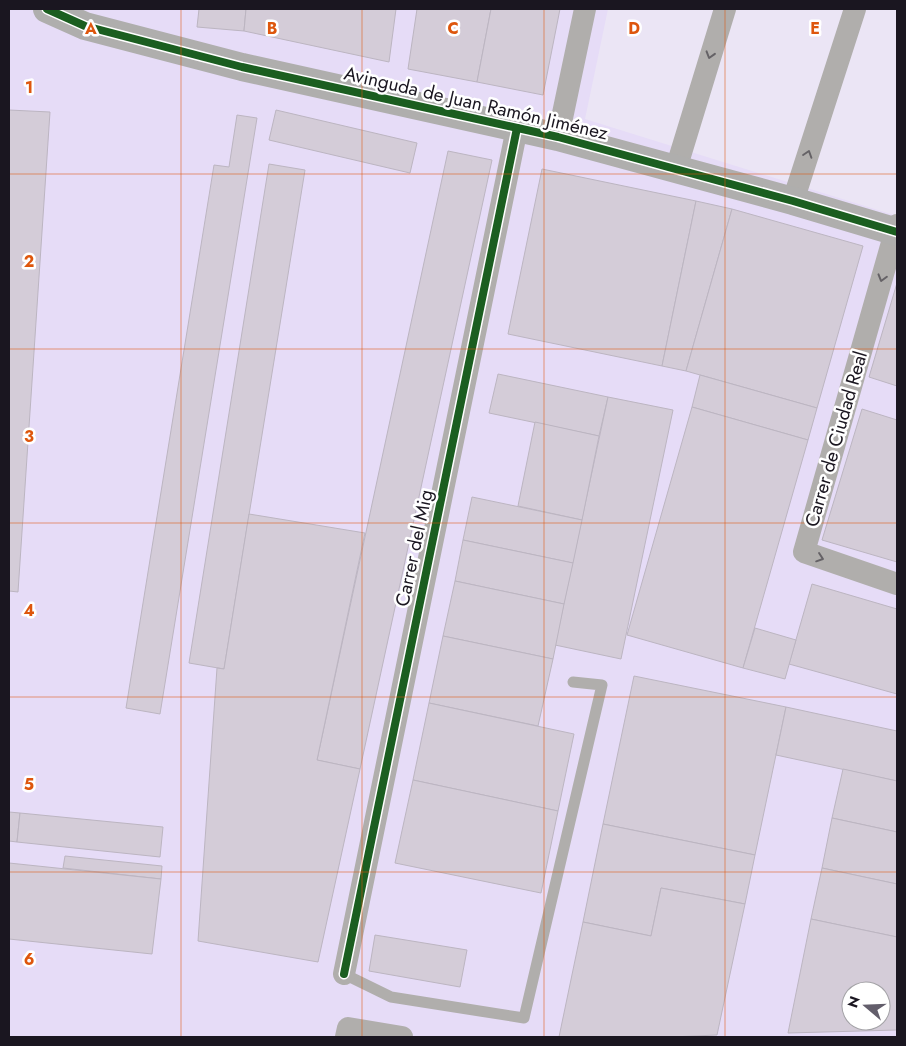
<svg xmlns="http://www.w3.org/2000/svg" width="906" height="1046" font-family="Jost,sans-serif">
<rect width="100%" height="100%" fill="#ebe5f5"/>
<path fill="#e6dcf7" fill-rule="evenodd" d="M9,9h599l-23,110 312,97v821h-888zM851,991h30v30h-30z"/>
<g fill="#d4ccd8" stroke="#bcb5c1" fill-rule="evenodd">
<path d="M199,9h47l-2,22 -47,-4z"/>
<path d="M246,9h150l-7,53 -145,-31z"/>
<path d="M417,9h74l-14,73 -69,-13z"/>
<path d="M491,9h69l-17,86 -66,-13z"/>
<path d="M9,110l41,2 -32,480 -9,-1z"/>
<path d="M276,110l141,33 -7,30 -141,-33z"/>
<path d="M237,115l20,3 -97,596 -34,-6 88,-543 15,2z"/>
<path d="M448,151l44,9 -132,609 -43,-9z"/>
<path d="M269,164l36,6 -81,499 -35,-6z"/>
<path d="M542,169l154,32 -34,165 -154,-32z"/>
<path d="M696,201l36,8 -46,162 -24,-5z"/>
<path d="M732,209l131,37 -46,162 -131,-37z"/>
<path d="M897,283v103l-28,-9z"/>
<path d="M498,374l110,23 -9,39 -110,-23z"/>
<path d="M700,375l117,33 -9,32 -116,-33z"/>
<path d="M608,397l65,13 -52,249 -66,-14z"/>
<path d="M692,407l116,33 -65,228 -116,-33z"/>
<path d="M862,409l35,11v142l-75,-22z"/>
<path d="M535,422l64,14 -17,84 -64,-14z"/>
<path d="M472,497l110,23 -9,43 -110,-23z"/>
<path d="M249,514l116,19 -48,227 43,9 -42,193 -120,-21 19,-273 7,1z"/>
<path d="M463,540l110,23 -9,41 -109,-23z"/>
<path d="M455,581l109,23 -11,55 -110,-23z"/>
<path d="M812,584l85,25v85l-108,-30z"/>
<path d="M755,628l41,12 -11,39 -42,-11z"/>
<path d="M443,636l110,23 -15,67 -109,-23z"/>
<path d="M634,676l152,31 -31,148 -152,-31z"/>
<path d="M429,703l145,31 -16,77 -145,-31z"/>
<path d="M786,707l111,24v50l-121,-26z"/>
<path d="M843,769l54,12v51l-65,-14z"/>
<path d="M413,780l145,31 -17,82 -146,-30z"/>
<path d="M9,812l11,1 -3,29 -8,-1z"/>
<path d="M20,813l143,14 -3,30 -143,-15z"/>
<path d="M832,818l65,14v52l-75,-16z"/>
<path d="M603,824l152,31 -10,49 -84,-16 -10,48 -68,-14z"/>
<path d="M65,856l97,10 -1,13 -98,-11z"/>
<path d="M9,863l152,16 -9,75 -143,-15z"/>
<path d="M822,868l75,16v53l-86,-18z"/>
<path d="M661,888l84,16 -28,131 -46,2h-112l24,-115 68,14z"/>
<path d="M811,919l86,18v93l-109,3zM851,991h30v30h-30z"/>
<path d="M375,935l92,15 -7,37 -91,-16z"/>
</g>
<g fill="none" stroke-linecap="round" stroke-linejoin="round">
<path stroke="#b0aeac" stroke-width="11" d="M344,974l47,23 133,21 78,-333 -29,-3"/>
<g stroke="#b0aeac" stroke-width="22">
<path d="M558,137l27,-128"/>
<path d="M676,169l49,-160"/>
<path d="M793,201l62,-192"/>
<path d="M897,225l-93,327 93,32"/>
<path d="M344,974l173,-846"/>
<path d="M346,1037l2,-9 54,9"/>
</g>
<path stroke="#afaead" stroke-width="28" d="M47,9l38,17 157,41 316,70 235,64 104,31"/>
<defs>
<g id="cycleway">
<path d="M47,9l38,17 157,41 316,70 235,64 104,31"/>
<path d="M344,974l173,-846"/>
</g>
</defs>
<use href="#cycleway" stroke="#fff" stroke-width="11"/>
<use href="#cycleway" stroke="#1b5e20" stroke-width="8"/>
</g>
<defs><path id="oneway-chevron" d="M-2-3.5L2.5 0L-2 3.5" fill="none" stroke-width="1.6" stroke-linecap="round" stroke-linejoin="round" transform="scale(1.25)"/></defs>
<g stroke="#656266">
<use href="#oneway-chevron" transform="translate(710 55) rotate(107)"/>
<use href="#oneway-chevron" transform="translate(808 154) rotate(-72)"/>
<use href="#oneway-chevron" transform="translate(882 278) rotate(106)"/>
<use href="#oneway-chevron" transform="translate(820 558) rotate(19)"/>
</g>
<path fill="none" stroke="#de560d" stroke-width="1" stroke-opacity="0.55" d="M181,9v1028M362,9v1028M544,9v1028M725,9v1028M9,174h888M9,349h888M9,523h888M9,697h888M9,872h888"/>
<g text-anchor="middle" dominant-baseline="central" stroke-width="5" stroke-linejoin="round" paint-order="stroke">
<g font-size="19" fill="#1a1620" stroke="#fff">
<text transform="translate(476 103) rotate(13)">Avinguda de Juan Ramón Jiménez</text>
<text transform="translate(836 439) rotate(-74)">Carrer de Ciudad Real</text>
<text transform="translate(414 548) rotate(-78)">Carrer del Mig</text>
</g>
</g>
<g font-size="16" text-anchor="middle" font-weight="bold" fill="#de560d" stroke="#fff" stroke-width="5" stroke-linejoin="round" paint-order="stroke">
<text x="91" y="34">A</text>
<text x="272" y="34">B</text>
<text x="453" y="34">C</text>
<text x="634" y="34">D</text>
<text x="815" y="34">E</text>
<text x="29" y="93">1</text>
<text x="29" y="267">2</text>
<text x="29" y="442">3</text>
<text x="29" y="616">4</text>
<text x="29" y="790">5</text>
<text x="29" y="965">6</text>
</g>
<rect width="906" height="1046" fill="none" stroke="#1a1620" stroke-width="20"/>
<g transform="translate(866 1006) rotate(289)"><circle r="24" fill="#ffffff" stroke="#a3a2a6"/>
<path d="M0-4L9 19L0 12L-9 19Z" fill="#635e6b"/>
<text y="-8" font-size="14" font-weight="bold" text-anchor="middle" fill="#1a1620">N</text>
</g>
</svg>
